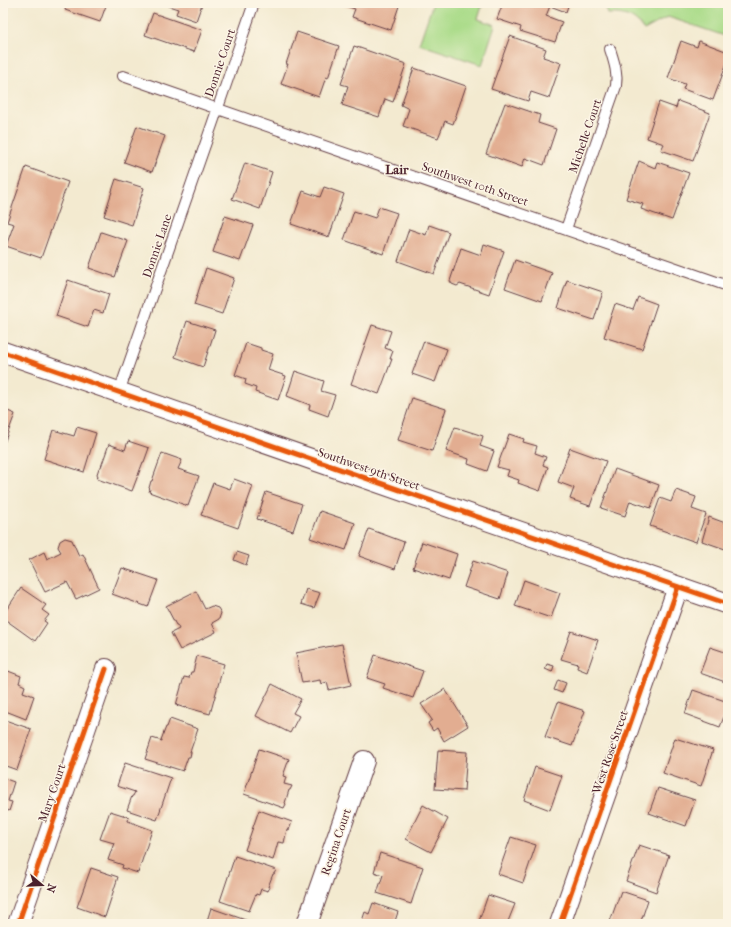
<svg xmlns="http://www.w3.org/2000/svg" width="731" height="927" font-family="'IM FELL French Canon',serif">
<rect width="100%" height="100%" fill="#fcf5e5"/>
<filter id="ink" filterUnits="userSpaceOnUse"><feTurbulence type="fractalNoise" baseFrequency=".025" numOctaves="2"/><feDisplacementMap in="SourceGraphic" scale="8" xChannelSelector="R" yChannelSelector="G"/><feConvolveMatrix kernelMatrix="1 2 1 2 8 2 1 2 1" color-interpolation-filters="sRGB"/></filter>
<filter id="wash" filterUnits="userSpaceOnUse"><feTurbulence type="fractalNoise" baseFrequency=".012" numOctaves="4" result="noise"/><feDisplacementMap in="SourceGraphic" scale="16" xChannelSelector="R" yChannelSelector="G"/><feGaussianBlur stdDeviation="0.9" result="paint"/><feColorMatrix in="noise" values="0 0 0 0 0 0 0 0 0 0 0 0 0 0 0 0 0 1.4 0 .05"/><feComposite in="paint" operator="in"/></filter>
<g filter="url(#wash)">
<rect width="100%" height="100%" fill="#f3ead0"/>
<g fill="#abdc8a" stroke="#7a7e5a">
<path d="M433,3h50l-5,16 17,6 -13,40 -63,-21z"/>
<path d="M604,3h124v34l-60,-20 -24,13c-2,-2 -4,-5 -6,-7 -7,-8 -21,-10 -30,-9z"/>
</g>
<g id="blocks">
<g fill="#e2ad91">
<path d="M67,3h40l-7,19 -35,-12z"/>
<path d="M159,3h48l-1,2 -4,-1 -6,17 -20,-7 2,-5z"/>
<path d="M336,3h64l-9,27 -39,-13 3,-8z"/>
<path d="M503,3h66l-3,9 -16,-6 -4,10 16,6 -7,20 -35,-11 1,-4 -24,-8z"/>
<path d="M153,13l49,17 -8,22 -49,-17z"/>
<path d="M297,32l42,14 -11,32 -2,-1 -7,20 -38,-13 7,-20h-2z"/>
<path d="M510,36l36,13 -3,8 18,6 -12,35 -18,-6 -3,9 -37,-12z"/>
<path d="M681,41l16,6 2,-6 29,11v8l-15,40 -30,-11 2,-5 -17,-6z"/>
<path d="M354,46l52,18 -13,38 -8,-3 -6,18 -37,-12 6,-19 -7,-2z"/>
<path d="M414,68l52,18 -13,38 -8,-3 -7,17 -35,-12 6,-17 -8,-4z"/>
<path d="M678,101l32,12 -17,48 -32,-11 3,-6 -17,-6 12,-36 17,6z"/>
<path d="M505,103l35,12 -2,8 18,6 -12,36 -19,-7 -3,9 -36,-13z"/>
<path d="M137,126l28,10 -13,36 -28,-10z"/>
<path d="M639,161l16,7 2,-6 32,11 -17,47 -31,-11 2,-5 -17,-5z"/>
<path d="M245,163l27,9 -12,37 -28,-10z"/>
<path d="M26,167l42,15 -27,76 -35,-12 8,-22 -7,-2z"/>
<path d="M116,179l28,9 -12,37 -28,-9z"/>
<path d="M324,187l20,7 -15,43 -38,-13 12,-33 17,6z"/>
<path d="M379,207l18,6 -14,41 -39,-14 10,-29 21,7z"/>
<path d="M225,216l28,9 -13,36 -27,-9z"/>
<path d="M429,225l20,7 -15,42 -36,-13 11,-32 17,6z"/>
<path d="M101,232l27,9 -13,36 -26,-9z"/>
<path d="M484,244l20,7 -15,43 -29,-10 -3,2 -5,-2 -2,-3 11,-33 20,7z"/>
<path d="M515,260l37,13 -10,28 -37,-13z"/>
<path d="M206,268l28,10 -12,36 -28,-9z"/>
<path d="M68,280l41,14 -6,19 -9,-3 -6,17 -32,-11z"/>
<path d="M567,280l36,12 -9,28 -36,-12z"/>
<path d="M638,297l19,7 -15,45 -38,-12 11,-33 18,6z"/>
<path d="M187,321l28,9 -12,37 -28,-10z"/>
<path d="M372,325l19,6 -6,17 8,3 -3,8h2l-13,35 -28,-10z"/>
<path d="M424,341l23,8 -12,33 -23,-8z"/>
<path d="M246,343l15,5v2l12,4 -5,16 18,6 -8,24 -23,-8 1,-4 -11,-4 1,-5 -11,-4z"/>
<path d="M295,371l29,10 -3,10 14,4 -7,21 -19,-7 1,-4 -23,-9z"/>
<path d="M412,398l34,11 -14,42 -34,-11z"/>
<path d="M3,409l12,5 -12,32z"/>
<path d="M77,427l19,6 -12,39 -40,-13 9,-29 21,6z"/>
<path d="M455,427l28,9 -3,10 14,5 -7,20 -19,-7 1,-5 -23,-8z"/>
<path d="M509,434l15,5 -1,3 14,4 -2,7 11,4 -3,8 5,2 -8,24 -22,-8 1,-3 -12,-4 2,-6 -12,-3z"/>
<path d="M128,441l21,7 -5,14h-1l-11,29 -35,-12 1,-3 -1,-2 2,-6 2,-1 8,-23 16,6z"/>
<path d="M570,448l36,13 -16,45 -20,-7 4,-11 -16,-6z"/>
<path d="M162,453l20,7 -4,9 21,7 -11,30 -39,-14 1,-3 -1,-1 2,-7h1z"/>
<path d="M615,469l44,16 -8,23 -21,-7 -5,15 -24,-8z"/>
<path d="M234,479l19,7 -15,42 -37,-13 12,-32 17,6z"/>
<path d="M676,490l20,7 -4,12 14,5 -10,28 -46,-16 10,-28 11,4z"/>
<path d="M266,492l36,12 -9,27 -36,-12z"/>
<path d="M320,511l35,12 -9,27 -36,-12z"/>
<path d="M709,517l19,7v26l-26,-9z"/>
<path d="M369,529l35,13 -9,27 -36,-13z"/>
<path d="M65,538l7,2 7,16 4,-2 16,34 -23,11 -9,-17 -22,10 -16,-32 15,-8 3,7 14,-7 -3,-5 2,-6z"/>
<path d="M422,542l35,12 -8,26 -36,-12z"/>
<path d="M237,552l12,4 -3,9 -12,-5z"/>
<path d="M473,561l35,12 -8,26 -36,-12z"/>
<path d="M122,568l36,12 -10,27 -36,-13z"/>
<path d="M524,580l36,13 -9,25 -36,-12z"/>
<path d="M21,588l25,17 -4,5 7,5 -5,6 3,2 -12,18 -32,-23v-3z"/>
<path d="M306,589l14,4 -6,15 -13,-4z"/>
<path d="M196,591l9,18 7,-3 6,2 3,5 -2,6 -7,4 4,9 -36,18 -9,-17 8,-4 -2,-4h-1l-10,-19z"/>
<path d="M571,631l27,9 -11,32 -10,-4 1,-4 -17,-5z"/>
<path d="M342,644l9,41 -22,5 -2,-8 -6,2 -1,-4 -18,3 -6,-30z"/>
<path d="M710,647l18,6v30l-28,-10z"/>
<path d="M375,655l48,16 -10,27 -30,-10 2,-4 -18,-6z"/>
<path d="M197,656l27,8 -14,50 -25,-7v1l-9,-3 8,-28 5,1 2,-6h2z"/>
<path d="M547,664l7,2 -2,6 -7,-3z"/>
<path d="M3,669l18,7 -2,7 6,3 -2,6 11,4 -8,23 -23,-9z"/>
<path d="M558,680l8,3 -4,10 -8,-3z"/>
<path d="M272,684l29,15 -8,14 6,3 -9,17 -34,-17z"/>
<path d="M445,689l23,37 -24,15 -7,-13 -4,3 -5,-8 4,-3 -11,-16z"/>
<path d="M693,690l35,12v4l-8,21 -35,-13z"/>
<path d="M558,702l27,9 -13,35 -27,-9z"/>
<path d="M170,719l28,10 -8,23h1l-1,5h-2l-5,14 -38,-12 7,-21 10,3v-1h-1l5,-13h1z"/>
<path d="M5,720l26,9 -14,41 -14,-5v-39z"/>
<path d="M675,738l38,12 -12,36 -38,-13z"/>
<path d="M259,749l30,10 -6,17 3,1 -2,7 8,2 -2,4h-1l-4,13 1,1 -2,4 -40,-14z"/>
<path d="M438,750l29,2 -3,39 -29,-2z"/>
<path d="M125,763l46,15 -14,42 -30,-10 5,-14h1l2,-4 -18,-6z"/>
<path d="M535,767l27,9 -12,34 -26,-10z"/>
<path d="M3,778l11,4 -6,19 4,1 -3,9 -4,-2 -2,5z"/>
<path d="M658,788l37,12 -9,26 -37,-13z"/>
<path d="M423,805l25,14 -17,33 -25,-13z"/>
<path d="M259,810l33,12 -3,8 -2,-1 -3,14 -6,-1 -5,18 -28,-10z"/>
<path d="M110,811l19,6 -1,4 24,9 -14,43 -16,-5 1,-3 -15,-5 6,-17 -14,-4z"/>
<path d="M511,837l25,8 -13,38 -25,-9z"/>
<path d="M639,845l30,10 -13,37 -30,-11z"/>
<path d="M380,853l43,14 -12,37 -34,-11 6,-18 -9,-3z"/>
<path d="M235,856l41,14 -2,4h-1l-5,13h2l-2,4 -7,-2 -2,6 -3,-1 -7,17 -29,-10z"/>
<path d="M91,868l27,9 -13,40 -28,-10z"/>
<path d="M621,891l27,9 -8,24h-31z"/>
<path d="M488,895l27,9 -8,20h-29z"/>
<path d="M373,903l25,9 -4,12h-33l4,-12 4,2z"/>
<path d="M211,908l46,16h-51z"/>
</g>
</g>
</g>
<g filter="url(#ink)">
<use href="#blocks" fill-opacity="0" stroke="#633d44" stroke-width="1"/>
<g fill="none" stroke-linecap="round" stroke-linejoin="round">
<defs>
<g id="lane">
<path d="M123,76l605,210"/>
<path d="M566,229l50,-143c2,-13 -2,-24 -6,-37"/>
<path d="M119,392l93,-267 42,-122"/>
</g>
<g id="street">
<path d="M3,352l725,252"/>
<path d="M18,924l88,-255"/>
<path d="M307,924l57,-163"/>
<path d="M560,924l118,-337"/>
</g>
</defs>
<use href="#lane" stroke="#633d44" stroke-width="12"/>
<use href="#street" stroke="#633d44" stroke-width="22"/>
<use href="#lane" stroke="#fff" stroke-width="10"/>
<use href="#street" stroke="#fff" stroke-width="20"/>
<defs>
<g id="cycleway">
<path d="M3,352l725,252"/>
<path d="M18,924l88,-255"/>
<path d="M560,924l118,-337"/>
</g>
</defs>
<use href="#cycleway" stroke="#fcf5e5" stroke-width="8"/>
<use href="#cycleway" stroke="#e8590c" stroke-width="5"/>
</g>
</g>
<g text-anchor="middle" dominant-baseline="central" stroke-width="3" stroke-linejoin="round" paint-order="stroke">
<g font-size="12" fill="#4a1f2b" stroke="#fcf5e5">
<text transform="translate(220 63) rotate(-71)">Donnie Court</text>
<text transform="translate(585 136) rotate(-71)">Michelle Court</text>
<text transform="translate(475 184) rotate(19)">Southwest 10th Street</text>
<text transform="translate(157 246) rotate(-71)">Donnie Lane</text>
<text transform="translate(369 469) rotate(19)">Southwest 9th Street</text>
<text transform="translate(610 752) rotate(-71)">West Rose Street</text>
<text transform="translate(52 793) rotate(-71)">Mary Court</text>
<text transform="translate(336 842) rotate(-71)">Regina Court</text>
</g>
<g font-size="13" font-weight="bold" fill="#4a1f2b" stroke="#fcf5e5">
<text x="397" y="169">Lair</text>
</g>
</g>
<rect width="731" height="927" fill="none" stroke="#fcf5e5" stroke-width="16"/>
<g transform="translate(42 885) rotate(109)" stroke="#fcf5e5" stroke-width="3" paint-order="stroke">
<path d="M0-3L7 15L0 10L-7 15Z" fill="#4a1f2b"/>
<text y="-6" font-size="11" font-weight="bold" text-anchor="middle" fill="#4a1f2b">N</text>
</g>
</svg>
